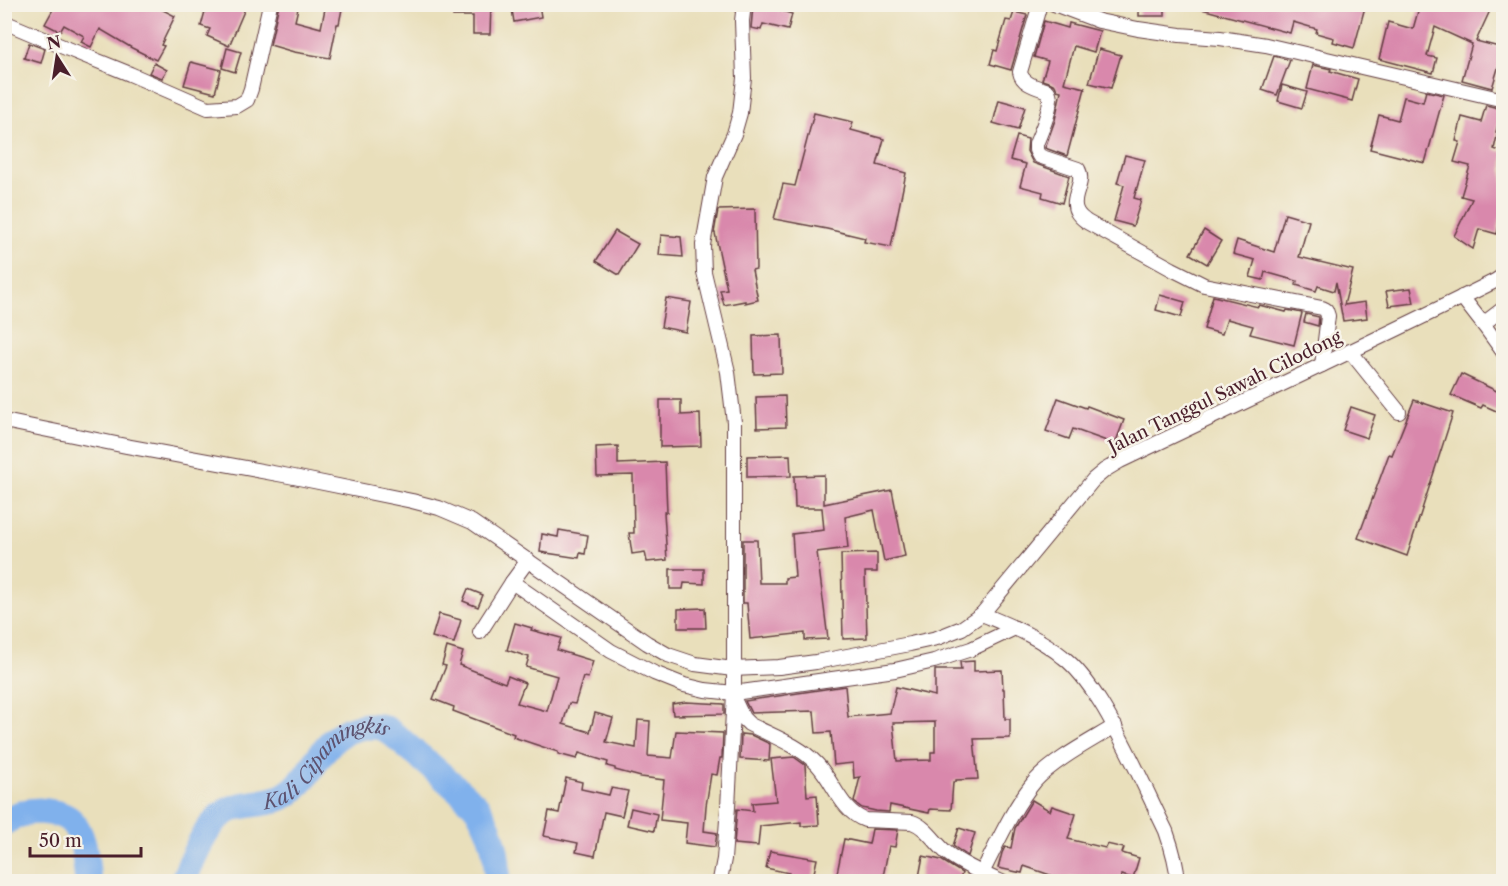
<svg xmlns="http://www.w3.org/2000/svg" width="1508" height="886" font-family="'Libre Caslon Text',serif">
<rect width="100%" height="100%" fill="#f7f3e8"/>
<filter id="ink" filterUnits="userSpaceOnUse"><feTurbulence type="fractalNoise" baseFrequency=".0167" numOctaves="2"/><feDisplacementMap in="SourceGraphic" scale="12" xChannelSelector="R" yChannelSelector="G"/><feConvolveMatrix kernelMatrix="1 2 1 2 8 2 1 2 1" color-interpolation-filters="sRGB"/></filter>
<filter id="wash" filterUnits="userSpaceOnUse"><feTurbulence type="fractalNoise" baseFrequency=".008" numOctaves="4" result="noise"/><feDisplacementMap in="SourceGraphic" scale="24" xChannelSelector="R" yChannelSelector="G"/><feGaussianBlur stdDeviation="1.35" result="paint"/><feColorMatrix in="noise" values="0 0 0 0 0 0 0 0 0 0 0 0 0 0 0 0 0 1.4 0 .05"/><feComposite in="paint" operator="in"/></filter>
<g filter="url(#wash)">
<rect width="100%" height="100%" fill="#e9dfbb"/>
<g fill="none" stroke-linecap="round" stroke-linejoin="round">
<g stroke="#80b1ec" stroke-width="27">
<path d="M4,822c11,-7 23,-11 35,-11 10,1 23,2 31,9 15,13 16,43 18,62"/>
<path id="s1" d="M183,882c9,-22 18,-47 35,-64 18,-19 47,-10 68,-23 32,-20 33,-64 80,-69 5,0 13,0 18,2 9,5 17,13 25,20 19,15 37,31 55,47 5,5 13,10 16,17 12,20 19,46 17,70"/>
</g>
</g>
<g id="blocks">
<g fill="#d988ac" fill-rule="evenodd">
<path d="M56,4h95l24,12 -14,29 3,1 -8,14 -24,-12 -32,-19 -9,18 -10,-5 3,-6 -20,-11 -3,5h-4l-12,-6z"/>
<path d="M207,4h40l-18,42 -22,-10 3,-7 -9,-3z"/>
<path d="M279,4h20l-4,17 26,7 5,-24h17l-4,20h-2l-7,34 -36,-6 -24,-7z"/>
<path d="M453,4h38l-1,30h-17v-18h-20z"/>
<path d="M539,4l2,13 -27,5 -2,-13z"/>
<rect x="1139" y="4" width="26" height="12"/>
<path d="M1199,4h157l9,3 -11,41 -21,-6 1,-4 -18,-5 1,-4 -24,-7 -3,11 -92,-25z"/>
<path d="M1420,4h35l21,6 2,-6h15l-17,37 27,7 -3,17h-1l-7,23 -30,-8 10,-36 -37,-17 -8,29 10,2 -4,15 -54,-14 9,-37 25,7z"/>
<path d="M753,6l15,4 1,-3 23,7 -4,16 -25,-6 -2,6 -10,-2z"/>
<path d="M1014,12l13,3 -16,55 -21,-6 4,-14 3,1 9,-31 5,1z"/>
<path d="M1044,21l24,7 1,-5 31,8 -6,21 -20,-6 -10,37 21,5 -18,68 -22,-8 10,-28 6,-29 -4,-1 -2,-5 -4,-2 -9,-3 6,-19 -14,-4z"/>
<path d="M29,43l16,6 -4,14 -17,-5z"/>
<path d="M227,48l14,4 -6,20 -13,-4z"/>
<path d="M1099,49l22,6 -10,33 -22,-5z"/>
<path d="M1274,56l16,4 -13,35 -15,-5z"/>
<path d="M191,62l30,8 -6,23 -31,-8z"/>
<path d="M154,63l13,7 -5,8 -13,-5z"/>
<path d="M1313,65l18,4 -1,2 28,8 -6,22 -45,-12z"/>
<path d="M1282,85l25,7 -5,16 -24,-7z"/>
<path d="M1426,91l18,4 -19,68 -55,-14 9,-34 19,5 6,-23 19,5z"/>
<path d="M999,100l26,7 -7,23 -25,-7z"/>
<path d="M1486,105l16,4 -6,23h2l-4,17 9,3v58l-6,24 -18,-5 -6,20 -19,-13 18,-37 -11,-3 9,-30 -16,-4 6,-20 -4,-1 6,-24 19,5z"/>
<path d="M814,113l39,9 -2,8 33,9 -7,26 29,8 -15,74 -27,-5 1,-4 -38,-9 -53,-10 9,-35 12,2z"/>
<path d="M1017,136l11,3 -1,12 6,12 36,13 -7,27 -20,-6 1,-5 -23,-6 6,-22 -16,-4z"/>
<path d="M1125,155l20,5 -11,38 7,2 -8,26 -19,-5 10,-36 -7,-2z"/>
<path d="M755,209l1,60 -4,1 6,30 -13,3v-2l-21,4 -4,-15 7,-1 -12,-56h-1l4,-23z"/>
<path d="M1285,214l24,7 -10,36 54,13 -9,35 21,-3 2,16 -24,3 -7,-39 -2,9 -16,-5 -2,5 -20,-6 1,-4 -32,-9 -2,8 -13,-3 5,-17 -22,-6 4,-14 37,12z"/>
<path d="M1204,230l17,11 -14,23 -17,-10z"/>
<path d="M615,231l23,13 -19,31 -23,-14z"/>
<path d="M661,235l20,2 2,20 -24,-2z"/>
<path d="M1411,288l3,15 -25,3 -3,-15z"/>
<path d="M1160,295l25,7 -4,15 -25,-7z"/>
<path d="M1213,296l45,11 1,-2 27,7 1,-2 15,3 -8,32 -44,-11 3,-8 -26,-7 -5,15 -18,-5z"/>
<path d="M666,298l25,4 -5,30 -25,-5z"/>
<path d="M1306,314l13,3 -1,9 -14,-4z"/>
<path d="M781,335l1,38 -28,1 -1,-38z"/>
<path d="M1461,374l42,20v20l-20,-9 -2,3 -30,-13z"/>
<path d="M785,396l1,31 -29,1 -1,-31z"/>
<path d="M1058,398l28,10 1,-2 37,14 -9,24 -42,-15 -4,10 -23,-8z"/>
<path d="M660,400h21v15l19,-1 1,32 -41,1z"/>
<path d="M1414,400l39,13 -46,143 -49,-18 31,-84 3,1z"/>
<path d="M1351,407l24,8 -8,23 -24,-8z"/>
<path d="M618,446v18l47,-2 2,50h-3l3,48 -20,2 -2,-10 -13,2 -3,-21h5l-1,-58 -36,1 -1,-29z"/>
<path d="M790,455l1,21 -44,1v-21z"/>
<path d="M824,475v29l68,-14 13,66 -21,5 -10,-51 -29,7 3,31 -31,4 11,87 -23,1v-7l-55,6 -3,-36h-4v-63h14l2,43h26v-5l10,-1 -3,-43 32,-4 -2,-22h-27l-1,-32z"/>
<path d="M559,530l29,5 -3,19 -5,-1 -1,5 -39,-6 2,-18 16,3z"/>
<path d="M877,553v19h-12l2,66 -24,1 -2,-85z"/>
<path d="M670,569h34v15l-20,-1 -1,6h-13z"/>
<path d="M468,589l15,6 -5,12 -15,-6z"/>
<path d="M705,608l1,20h-28v-19z"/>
<path d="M439,614l22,6 -7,23 -22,-6z"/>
<path d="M515,623l17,5 -1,2 30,8 -4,12 36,11 -5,17 -5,-1 -8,27 -6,-1 -6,21 27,8 5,-19 18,5 -7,24 30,6 2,-28 12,1 -2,35 24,2 4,-27 47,2 -1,25h-2l-3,17 -6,-1 -5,32 -2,25 13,2 -2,14 -30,-4 2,-20 -27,-3 4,-40 -23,-3 -26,-7v-2l-8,-2 1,-4 -29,-9 -2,6 -19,-5v-2l-45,-15 1,-3 -61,-23 1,-4 -21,-8 13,-33 -4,-1 5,-18 16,5 -4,13 46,18 3,-7 17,7 -8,20 30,8 10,-35 -31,-9 3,-10 -22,-7z"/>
<path d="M974,661v10l28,-1 1,19h1l1,30h5v19l-36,1 4,40 -22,1v2h-3l-2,28 -21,-1 -1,4 -39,-8 -1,7 -13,-1 -14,-3 -8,-6 6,-25 -6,1 -1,-15 -19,2 -3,-33 -15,1 -2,-22 -63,2 -6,-12 100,-15 3,31 42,-4 6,-26 39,9v-26h26l-1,-8zM935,722v30h-4v8l-34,1 -4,-38z"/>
<path d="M686,702l38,2v10l-51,1 -1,-11z"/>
<path d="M741,734l10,1 19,9 -1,17 -29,-2z"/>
<path d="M794,757l11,8 2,31 10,-1 2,30 -18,1v-4l-41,4 -2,20 -24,-2 3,-35 16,2 -1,-8 24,-2 -5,-42z"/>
<path d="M566,778l16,4 -1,7 28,6 2,-7 17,3 -6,25 -18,-4 -9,44 -19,-4 2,-9 -34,-7 5,-25 10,2z"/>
<path d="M1032,800l18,11 2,-5 24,8 -8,25 37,9 2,-4 17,4 -2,5 17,5 -6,20 -12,-3 -1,7h-35l-15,-6 -2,6h-17l2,-6 -29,-10 -2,7 -24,-5 4,-15 3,-6 6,1 4,-20z"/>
<path d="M631,808l26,6 -3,17 -27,-6z"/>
<path d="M959,828l16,5 -7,23 -15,-10z"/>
<path d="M872,829l26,1 -3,17 -6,-1 -7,36 -17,-3v3h-28l1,-8 -1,-1 7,-34 25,5z"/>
<path d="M770,851l47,8 -5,23h-25l2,-9 -23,-5z"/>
<path d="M923,856l18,4 21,13 -3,9h-40l1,-4 -1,-1z"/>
</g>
</g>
</g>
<g filter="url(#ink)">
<use href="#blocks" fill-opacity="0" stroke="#623c41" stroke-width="1.5"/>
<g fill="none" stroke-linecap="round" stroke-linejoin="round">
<defs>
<g id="street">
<path d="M1040,4l-20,68c2,12 17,15 28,19 7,12 -7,40 -12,53v6l3,6 39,13c8,14 -9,29 -1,43 2,4 6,7 10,10l85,47 32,16 118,23 4,2 2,6 -6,49"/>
<path d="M1054,4l45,17 39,8 42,6 40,3 46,7 238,55"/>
<path d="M4,22l52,22 74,30 78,34 29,-2 10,-6 4,-11 19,-85"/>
<path d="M1462,297l24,31 18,25"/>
<path d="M1483,324l21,-16"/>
<path d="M1350,351l49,61"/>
<path d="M4,421l122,25 163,30 123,25 27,7 33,14 175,121 21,12 27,9 38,5 46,-2 37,-5 94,-18 27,-6 25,-10 20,-14 111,-134 12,-10 15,-9c125,-60 251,-118 375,-180l9,-6"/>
<path d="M512,582l99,69 43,22 30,12 21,5 29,3 161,-23 39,-9 37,-12 44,-21"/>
<path d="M982,614c28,12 57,23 81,43 16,12 28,30 38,46 25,41 44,85 65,128 6,17 11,33 12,51"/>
<path d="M480,632l32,-50 16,-22"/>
<path d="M734,699l9,19 6,6c23,12 50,21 68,40 17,18 24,47 48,56l47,2c15,5 23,21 35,31 16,12 36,21 55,29"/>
<path d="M982,873c16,-31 31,-66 53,-92 19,-21 56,-40 80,-55"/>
<path d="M720,880l4,-21 4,-52 6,-114v-271l-6,-50 -24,-100 -1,-27 12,-68 19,-43 6,-21 4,-35 -2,-57 2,-17"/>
</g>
</defs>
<use href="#street" stroke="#623c41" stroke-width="16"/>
<use href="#street" stroke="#fff" stroke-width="14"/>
</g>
</g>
<g text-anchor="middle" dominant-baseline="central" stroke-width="5" stroke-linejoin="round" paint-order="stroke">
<g font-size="18" fill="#4a1f2b" stroke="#f7f3e8">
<text transform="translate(1225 392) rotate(-26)">Jalan Tanggul Sawah Cilodong</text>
</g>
<g font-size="20" font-style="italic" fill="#5d526f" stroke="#f7f3e8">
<text stroke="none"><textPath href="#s1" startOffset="201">Kali Cipamingkis</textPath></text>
</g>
</g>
<rect width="1508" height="886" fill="none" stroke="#f7f3e8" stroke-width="24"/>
<g transform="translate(57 57) rotate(348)" stroke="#f7f3e8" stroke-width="4.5" paint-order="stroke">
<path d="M0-4.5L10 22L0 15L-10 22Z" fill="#4a1f2b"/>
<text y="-9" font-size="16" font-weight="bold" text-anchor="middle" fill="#4a1f2b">N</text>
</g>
<path d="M30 847v9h111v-9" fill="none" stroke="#4a1f2b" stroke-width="3"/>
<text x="39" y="847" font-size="18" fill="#4a1f2b" stroke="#f7f3e8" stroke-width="4.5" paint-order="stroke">50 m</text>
</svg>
